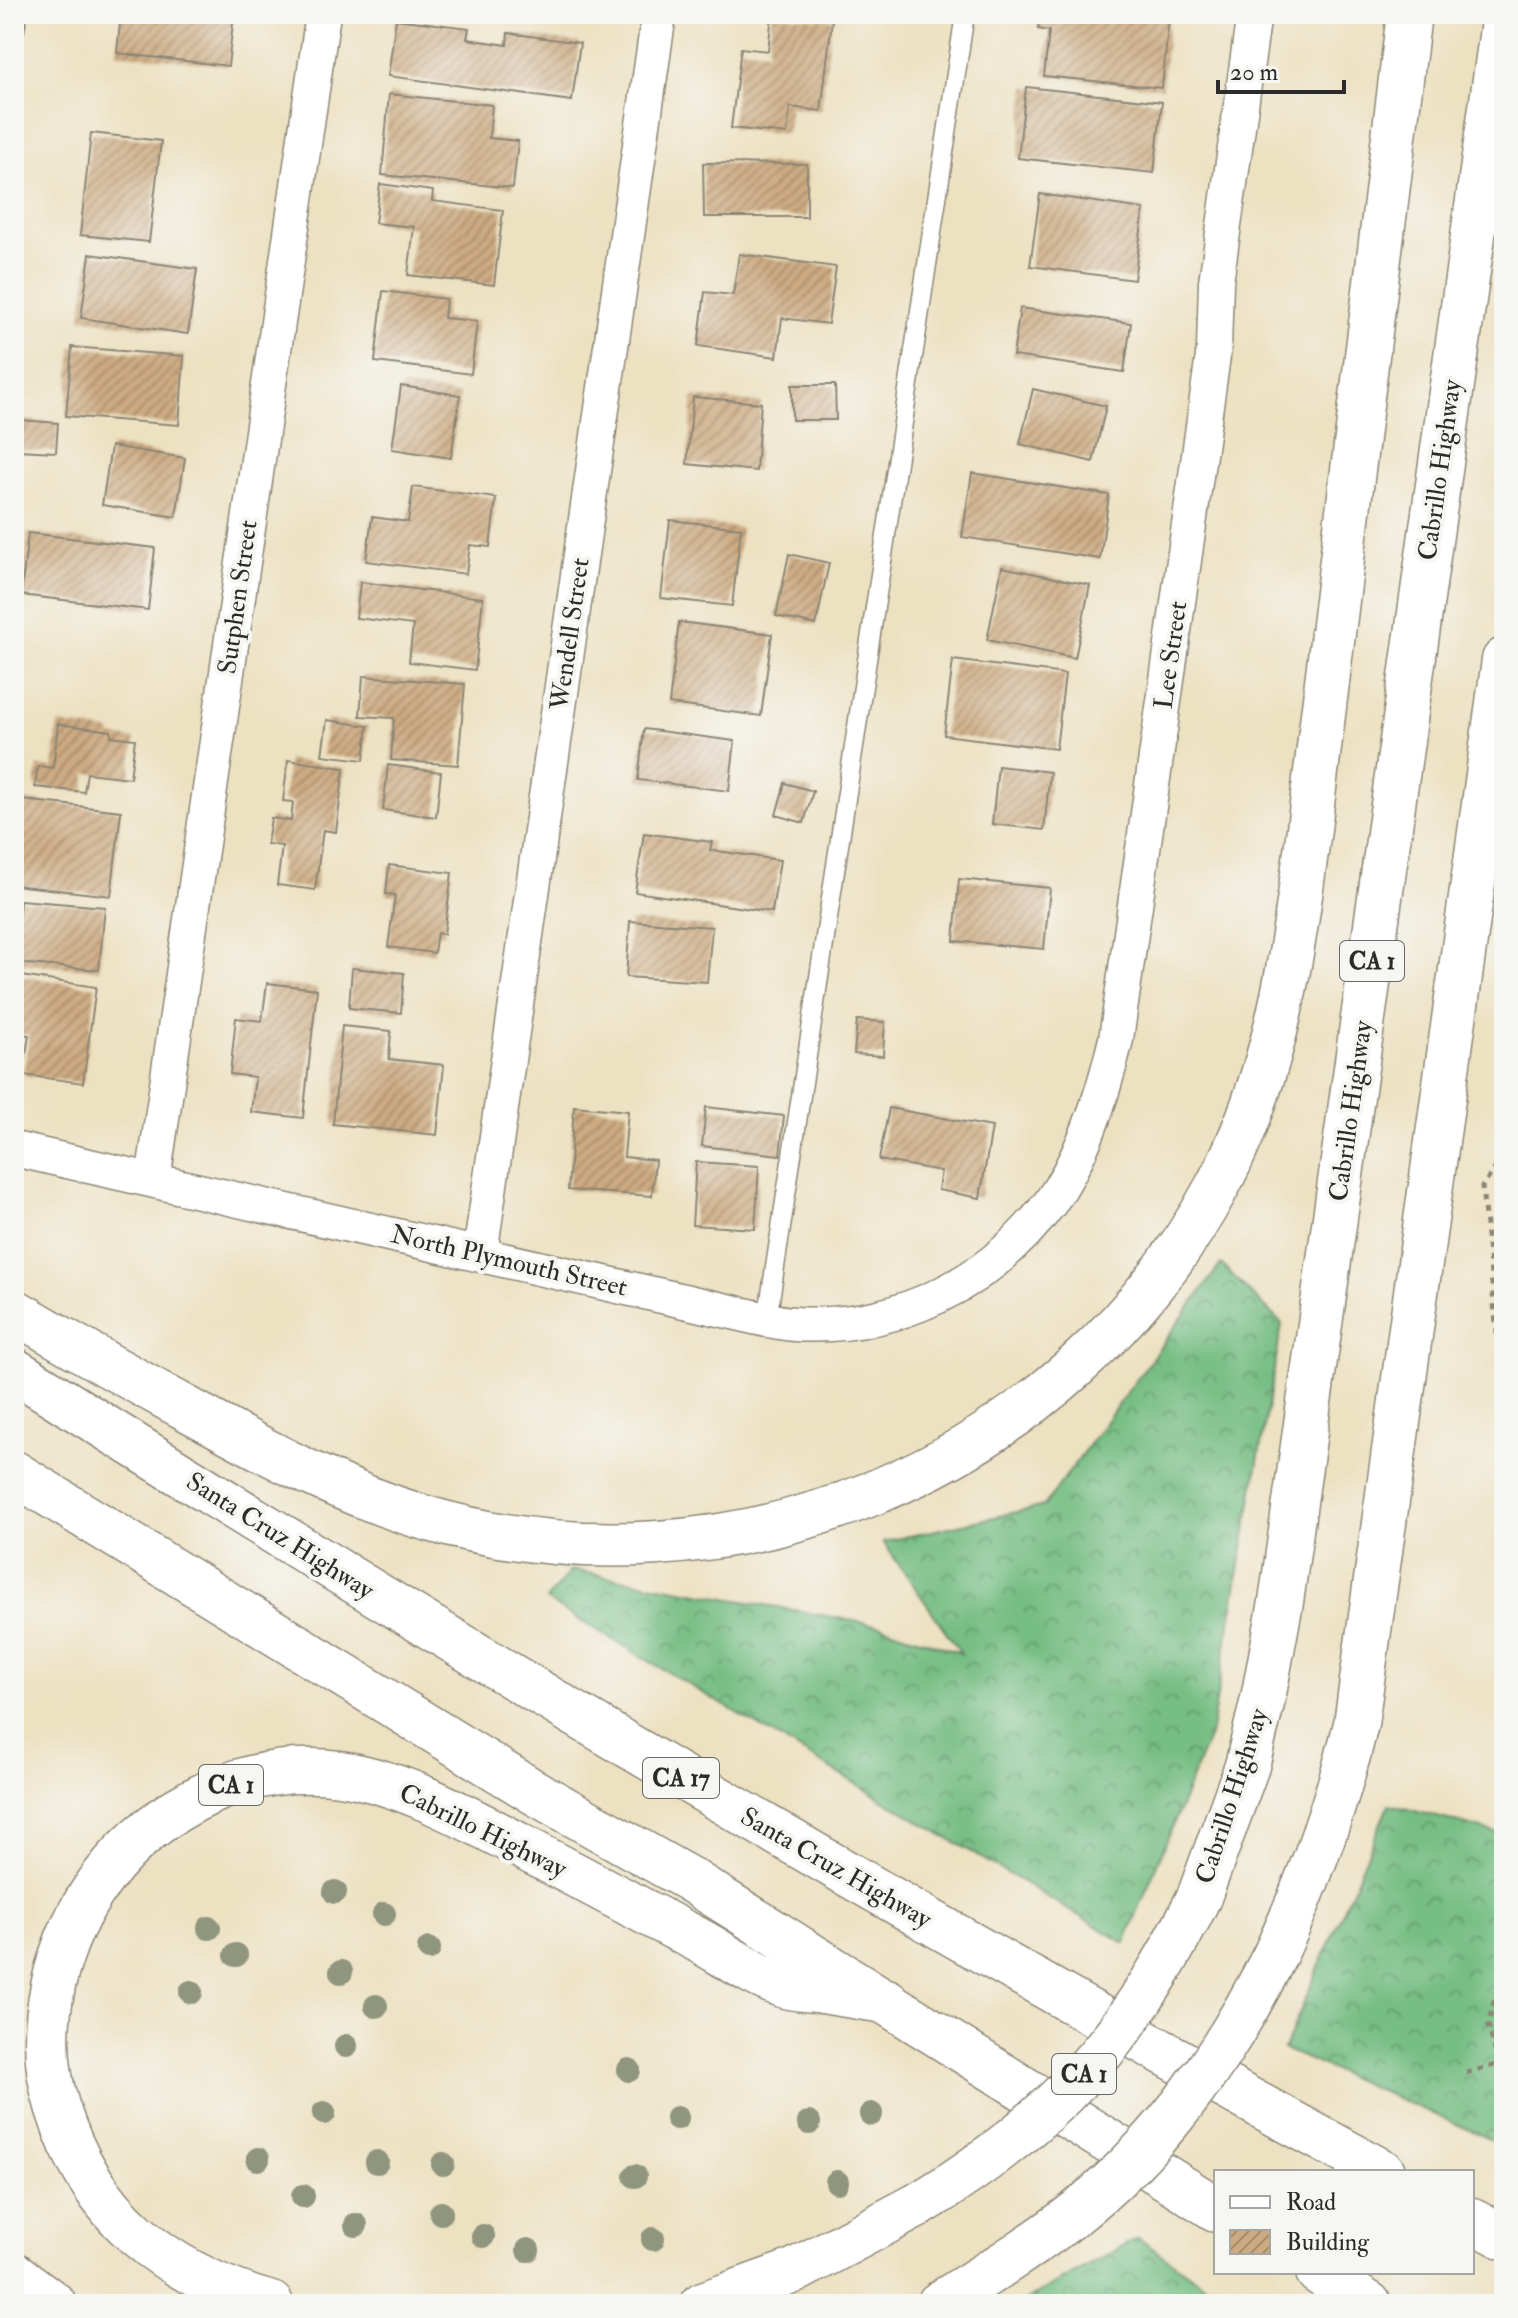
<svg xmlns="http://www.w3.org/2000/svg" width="1518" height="2318" font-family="'IM FELL Double Pica',serif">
<defs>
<pattern id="forest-crowns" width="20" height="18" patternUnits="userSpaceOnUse" patternTransform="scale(2)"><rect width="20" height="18" fill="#77be84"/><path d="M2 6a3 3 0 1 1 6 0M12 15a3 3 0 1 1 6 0" fill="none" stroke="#629b6c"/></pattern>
<pattern id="building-hatch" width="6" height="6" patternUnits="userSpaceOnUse" patternTransform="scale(2)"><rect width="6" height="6" fill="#cdab82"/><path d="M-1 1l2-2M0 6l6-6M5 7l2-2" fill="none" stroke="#a78b6b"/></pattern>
</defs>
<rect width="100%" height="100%" fill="#f6f6f2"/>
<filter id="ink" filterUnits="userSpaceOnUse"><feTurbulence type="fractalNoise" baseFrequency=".0125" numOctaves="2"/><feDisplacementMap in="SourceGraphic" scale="16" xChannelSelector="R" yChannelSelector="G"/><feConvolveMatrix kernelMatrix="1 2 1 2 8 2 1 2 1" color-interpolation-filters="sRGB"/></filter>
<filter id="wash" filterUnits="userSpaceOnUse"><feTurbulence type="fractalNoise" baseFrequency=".006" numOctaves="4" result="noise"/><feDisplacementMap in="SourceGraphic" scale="32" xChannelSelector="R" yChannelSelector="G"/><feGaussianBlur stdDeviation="1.8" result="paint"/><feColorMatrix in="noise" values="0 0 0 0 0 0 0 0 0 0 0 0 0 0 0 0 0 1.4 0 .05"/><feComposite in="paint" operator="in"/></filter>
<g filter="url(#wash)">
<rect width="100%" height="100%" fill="#ece1c1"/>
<g fill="url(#forest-crowns)" stroke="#517458" stroke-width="2">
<path d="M1221,1264l61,60 -71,407 -86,212 -579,-343 25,-30 310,56 80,27 -78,-111 161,-36z"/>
<path d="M1389,1804l115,31v310l-220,-96z"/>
<path d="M1138,2238l94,66h-213z"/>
</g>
<g id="blocks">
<g fill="url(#building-hatch)">
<path d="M14,14h13l-3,19 -10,-1z"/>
<path d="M121,14h113l-6,52 -111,-13z"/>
<path d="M772,14l60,6 -11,91 -31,-4 -3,27 -56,-6 10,-80 27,3z"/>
<path d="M1040,14h98l31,3 -7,71 -118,-12 5,-45 -11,-2z"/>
<path d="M396,19l73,9 -2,11 40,6 1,-12 72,10 -8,58 -184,-25z"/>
<path d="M1026,87l136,15 -8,71 -136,-15z"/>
<path d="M389,94l103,11 -3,33 29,3 -5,47 -131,-13z"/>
<path d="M91,133l70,8 -12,101 -69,-7z"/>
<path d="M703,163l104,1v53h-103z"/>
<path d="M380,184l53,7 -1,10 71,9 -9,75 -86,-10 6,-48 -39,-4z"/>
<path d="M1040,194l104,15 -10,71 -104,-14z"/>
<path d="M90,254l107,15 -9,65 -107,-16z"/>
<path d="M739,254l97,13 -8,57 -46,-6 -5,39 -79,-11 7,-54 28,3z"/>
<path d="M383,291l63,8 -2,19 33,3 -6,53 -96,-12z"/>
<path d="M1020,308l111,15 -7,49 -111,-16z"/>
<path d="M72,347l112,9 -5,69 -113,-9z"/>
<path d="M792,385h43l1,35h-44z"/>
<path d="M401,386l59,9 -9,63 -59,-9z"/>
<path d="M1033,389l73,17 -13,56 -73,-18z"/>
<path d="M693,397l68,6 -5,68 -69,-7z"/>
<path d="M20,420l38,3 -2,29 -38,-2z"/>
<path d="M111,446l74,12 -9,59 -74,-12z"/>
<path d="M972,473l137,22 -9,64 -138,-22z"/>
<path d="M413,487l83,11 -6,49 -20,-2 -4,29 -100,-13 6,-44 36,5z"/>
<path d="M670,520l71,8 -9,78 -71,-8z"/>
<path d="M28,533l127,15 -7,62 -127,-15z"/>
<path d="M789,554l40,9 -13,62 -40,-9z"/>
<path d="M1002,567l88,18 -15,73 -88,-18z"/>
<path d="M360,582l123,16 -8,72 -66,-8 4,-37 -57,-7z"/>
<path d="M679,622l93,12 -11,82 -92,-12z"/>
<path d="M953,660l112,14 -9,75 -112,-14z"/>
<path d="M363,676l102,8 -7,81 -67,-5 3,-42 -34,-2z"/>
<path d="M327,720l41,6 -4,34 -42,-5z"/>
<path d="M58,724l53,7v5l24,3 -5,39 -43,-5 -3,19 -49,-5 3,-21 15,2z"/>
<path d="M644,729l91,12 -6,50 -91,-11z"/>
<path d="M288,760l56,8 -8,64 -13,-2 -8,60 -38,-5 5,-39 -15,-2 4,-26 20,3 2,-19 -10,-1z"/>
<path d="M388,765l53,7 -5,45 -53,-7z"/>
<path d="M998,766l52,6 -6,58 -52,-6z"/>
<path d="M785,783l28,8 -9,32 -28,-8z"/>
<path d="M14,799l107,12 -10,85 -97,-11z"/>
<path d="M644,833l68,9 -2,8 70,10 -8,52 -137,-20z"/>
<path d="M389,865l63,8 -8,61 -7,-1 -3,20 -46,-6 7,-52 -9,-1z"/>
<path d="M959,879l91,9 -6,61 -90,-8z"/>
<path d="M20,900l85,7 -6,63 -84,-7z"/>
<path d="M630,921l82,6 -5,55 -81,-5z"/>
<path d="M352,968l52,5 -3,40 -52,-5z"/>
<path d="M14,975l82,12 -13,96 -60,-8 6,-40 -15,-2z"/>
<path d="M267,983l50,6 -14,129 -52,-6 4,-35 -25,-3 6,-56 26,3z"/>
<path d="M857,1020l28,2 -2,34 -29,-2z"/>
<path d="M342,1026l49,5 -2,28 55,6 -7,70 -104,-11z"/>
<path d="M574,1106l54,5 -4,46 31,3 -3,36 -84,-6z"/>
<path d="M706,1107l78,9 -4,39 -78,-9z"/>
<path d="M889,1108l103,19 -12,71 -42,-8 3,-19 -62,-11z"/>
<path d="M696,1162l63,4 -4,63 -63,-4z"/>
</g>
</g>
</g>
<g filter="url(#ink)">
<use href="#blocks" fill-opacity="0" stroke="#8c8676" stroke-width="2"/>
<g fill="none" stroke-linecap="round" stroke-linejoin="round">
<defs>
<path id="service" d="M767,1320l198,-1306"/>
<g id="minor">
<path d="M14,1149l727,165c17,4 36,9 54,10 101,6 195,-40 255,-121 34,-47 53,-108 66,-164l98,-690 2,-67 38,-268"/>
<path d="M153,1180l170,-1166"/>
<path d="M480,1254l179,-1240"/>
</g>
<g id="motorway">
<path d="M14,1311c63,37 127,73 192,108 69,38 140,75 216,98 307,91 645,-50 796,-332 58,-108 74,-228 90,-348l101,-823"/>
<path d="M14,1370c448,282 902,552 1369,802"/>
<path d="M14,1473l520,319 155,87 527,330"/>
<path d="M1199,1897l48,-131 16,-67 18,-97 223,-1587"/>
<path d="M1276,1953c34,-74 61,-149 80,-229l148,-1064"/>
<path d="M1472,2220l32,17"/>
<path d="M1318,2272l51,32"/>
<path d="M14,2274l40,30"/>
<path d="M271,2304c-107,-31 -181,-89 -214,-198 -24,-77 -2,-166 46,-229 54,-71 146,-117 237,-104 67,10 131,47 190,78 57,30 113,60 170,90 25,14 55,35 82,44 10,4 24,4 35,5 23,4 47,8 70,11"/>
<path d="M703,2304l91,-33 124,-66"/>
<path d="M939,2304l59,-37"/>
</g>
</defs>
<use href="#service" stroke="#8c8676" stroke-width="21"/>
<use href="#minor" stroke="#8c8676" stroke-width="37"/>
<use href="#motorway" stroke="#8c8676" stroke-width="47"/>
<g stroke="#8c8676" stroke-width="5" stroke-dasharray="6 6" stroke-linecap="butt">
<path d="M1504,1156l-22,31 22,214"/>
<path d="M1499,2064l-11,-39 16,-62"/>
<path d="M1466,2073l33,-9 5,2"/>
</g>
<use href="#service" stroke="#fff" stroke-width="18"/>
<use href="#minor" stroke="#fff" stroke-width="34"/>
<use href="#motorway" stroke="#fff" stroke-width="44"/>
<defs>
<g id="motorway-bridge">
<path d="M918,2205c135,-82 212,-166 281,-308"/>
<path d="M998,2267c29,-19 59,-38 85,-60 85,-70 144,-156 193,-254"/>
</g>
</defs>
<use href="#motorway-bridge" stroke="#8c8676" stroke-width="47" stroke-linecap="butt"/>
<use href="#motorway-bridge" stroke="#fff" stroke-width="44"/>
</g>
<g fill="#90967e">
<circle cx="335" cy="1892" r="12"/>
<circle cx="384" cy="1914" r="12"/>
<circle cx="209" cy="1928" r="12"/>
<circle cx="429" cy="1949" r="12"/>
<circle cx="236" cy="1955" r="12"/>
<circle cx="341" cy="1972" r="12"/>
<circle cx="191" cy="1992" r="12"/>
<circle cx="376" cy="2006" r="12"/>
<circle cx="346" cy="2046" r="12"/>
<circle cx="629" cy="2070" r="12"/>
<circle cx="324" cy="2113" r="12"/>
<circle cx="871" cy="2114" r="12"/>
<circle cx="677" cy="2118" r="12"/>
<circle cx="809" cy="2123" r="12"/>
<circle cx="258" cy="2159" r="12"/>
<circle cx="377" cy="2162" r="12"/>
<circle cx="443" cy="2164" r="12"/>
<circle cx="635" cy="2176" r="12"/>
<circle cx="837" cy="2182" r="12"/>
<circle cx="303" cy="2196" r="12"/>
<circle cx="441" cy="2213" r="12"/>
<circle cx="356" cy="2225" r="12"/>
<circle cx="483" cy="2236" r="12"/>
<circle cx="653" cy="2239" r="12"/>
<circle cx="528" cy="2250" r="12"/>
</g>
</g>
<g text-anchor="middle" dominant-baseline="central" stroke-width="8" stroke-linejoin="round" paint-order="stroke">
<g fill="#f6f6f2" stroke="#686867" stroke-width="2">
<rect x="1340" y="941" width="64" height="40" rx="6"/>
<rect x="643" y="1758" width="76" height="40" rx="6"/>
<rect x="199" y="1765" width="64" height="40" rx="6"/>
<rect x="1052" y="2054" width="64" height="40" rx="6"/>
</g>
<g font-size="24" font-weight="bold" fill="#2b2b2b">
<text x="1372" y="961">CA 1</text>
<text x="681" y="1778">CA 17</text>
<text x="231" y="1785">CA 1</text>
<text x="1084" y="2074">CA 1</text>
</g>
<g font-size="26" fill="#2b2b2b" stroke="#f6f6f2">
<text transform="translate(1440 470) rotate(-82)">Cabrillo Highway</text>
<text transform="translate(238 597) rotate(-82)">Sutphen Street</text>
<text transform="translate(570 634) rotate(-82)">Wendell Street</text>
<text transform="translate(1171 655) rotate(-82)">Lee Street</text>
<text transform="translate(1351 1111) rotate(-82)">Cabrillo Highway</text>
<text transform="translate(509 1261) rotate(13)">North Plymouth Street</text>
<text transform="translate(280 1536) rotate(32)">Santa Cruz Highway</text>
<text transform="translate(1232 1796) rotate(-72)">Cabrillo Highway</text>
<text transform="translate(483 1831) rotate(26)">Cabrillo Highway</text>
<text transform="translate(836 1868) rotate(30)">Santa Cruz Highway</text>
</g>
</g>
<rect width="1518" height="2318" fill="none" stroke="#f6f6f2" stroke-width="48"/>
<rect x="1214" y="2170" width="260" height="104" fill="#f6f6f2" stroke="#a5a5a2" stroke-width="2"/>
<rect x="1230" y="2196" width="40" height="12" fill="#ffffff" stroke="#a5a5a2" stroke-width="2"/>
<text x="1286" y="2210" font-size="24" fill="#2b2b2b">Road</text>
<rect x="1230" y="2230" width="40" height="24" fill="url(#building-hatch)" stroke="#a5a5a2" stroke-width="2"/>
<text x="1286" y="2250" font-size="24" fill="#2b2b2b">Building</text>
<path d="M1218 80v12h126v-12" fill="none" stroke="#2b2b2b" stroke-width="4"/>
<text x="1230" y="80" font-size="24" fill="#2b2b2b" stroke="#f6f6f2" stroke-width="6" paint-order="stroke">20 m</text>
</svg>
